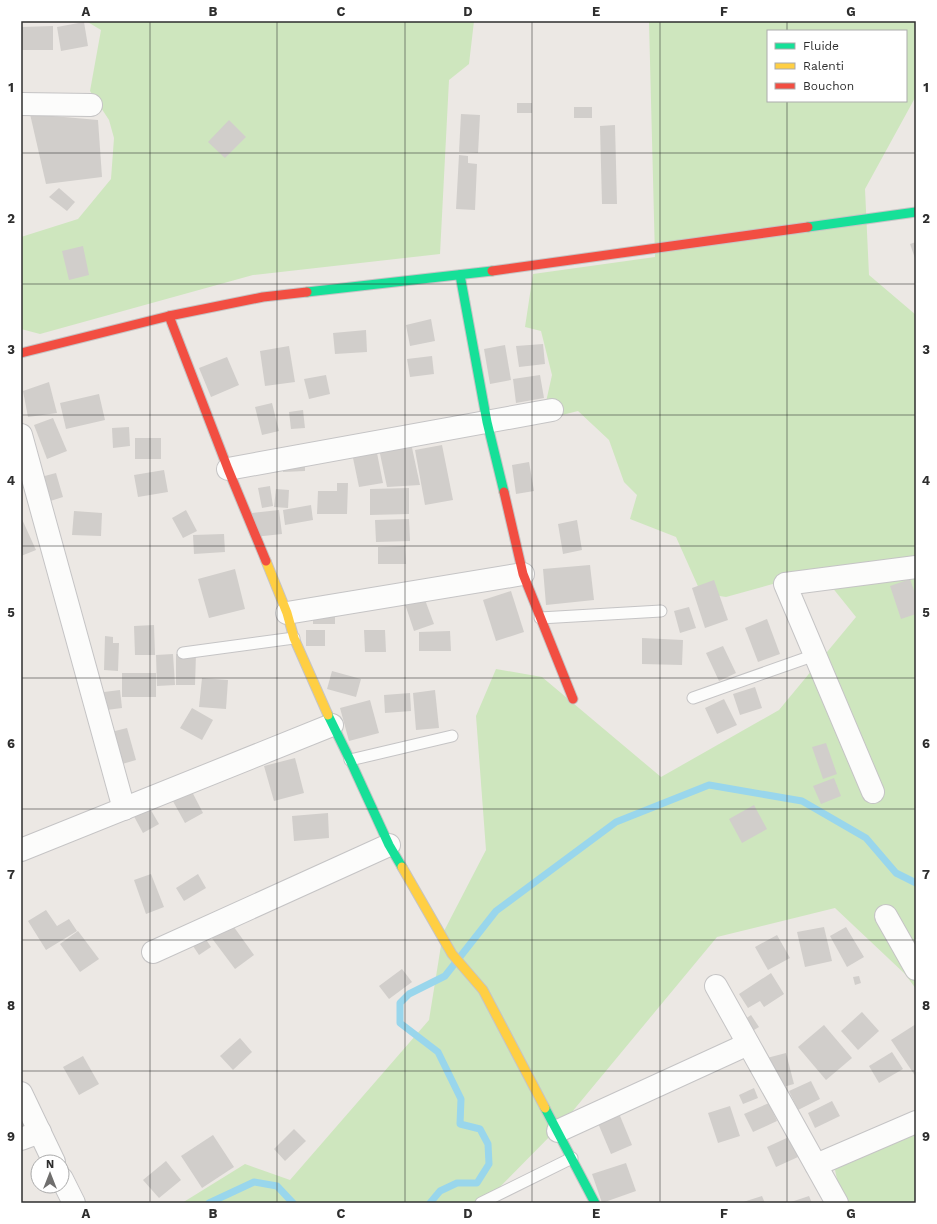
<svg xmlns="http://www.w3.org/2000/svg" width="937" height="1224" font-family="'Work Sans',sans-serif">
<rect width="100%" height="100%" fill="#ece8e4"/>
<g fill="#cee6be" fill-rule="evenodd">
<path d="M86,21h388l-5,43 -20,16 -9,174 -187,21 -213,59 -19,-5v-92l57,-18 33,-40 3,-41 -5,-18 -19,-29 11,-61z"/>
<path d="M652,21h264v75l-51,93 4,86 47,40v674l-11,-15 -70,-66 -118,29 -155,187 -78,79h-302l63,-39 45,16 139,-160 14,-87 43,-83 -10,-134 20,-47 46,8 119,100 118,-67 77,-93 -37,-46 -93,26 -25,-4 -25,-56 -46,-18 7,-24 -13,-13 -15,-42 -31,-29 -36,9 10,-45 -11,-44 -16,-4 8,-53 122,-17 -6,-235zM768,31h138v70h-138z"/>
<path d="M916,1115v88h-74l-11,-52z"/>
</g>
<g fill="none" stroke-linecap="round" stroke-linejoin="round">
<g stroke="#99d6ec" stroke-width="7">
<path d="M209,1203l45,-21 23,4 16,17"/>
<path d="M430,1203l10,-12 17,-8h20l12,-19 -1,-20 -8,-15 -20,-5 1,-25 -23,-47 -38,-29v-20l9,-9 36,-18 51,-65 120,-89 93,-37 93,16 64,37 30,35 20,10"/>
</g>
</g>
<g fill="#d1cecb">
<path d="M84,22l4,24 -27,5 -4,-24z"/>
<path d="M53,26v24h-32v-23z"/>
<rect x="517" y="103" width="15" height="10"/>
<rect x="574" y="107" width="18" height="11"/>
<path d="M30,114l68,6 4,57 -56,7z"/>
<path d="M461,114l19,1 -2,38 -19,-1z"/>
<path d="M229,120l17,17 -21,21 -17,-16z"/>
<path d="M615,125l2,79h-15l-2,-78z"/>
<path d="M459,155l9,1v7l9,1 -2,46 -19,-1z"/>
<path d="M59,188l16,14 -8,9 -18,-14z"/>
<path d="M916,242v19l-6,-17z"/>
<path d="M83,246l6,29 -20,5 -7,-29z"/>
<path d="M431,319l4,22 -25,5 -4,-21z"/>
<path d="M366,330l1,22 -32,2 -2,-21z"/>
<path d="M543,344l2,20 -26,3 -3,-21z"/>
<path d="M505,345l6,35 -21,4 -6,-35z"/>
<path d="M289,346l6,36 -30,4 -5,-35z"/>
<path d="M432,356l2,18 -24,3 -3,-18z"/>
<path d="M227,357l12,28 -28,12 -12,-29z"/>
<path d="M326,375l4,19 -21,5 -5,-20z"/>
<path d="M540,375l4,23 -28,5 -3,-24z"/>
<path d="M49,382l8,31 -29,4 -5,-26z"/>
<path d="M99,394l6,26 -39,9 -6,-26z"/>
<path d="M272,403l7,28 -17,4 -7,-28z"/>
<path d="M303,410l2,18 -14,1 -2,-17z"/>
<path d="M53,418l14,33 -20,8 -13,-34z"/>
<path d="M129,427l1,19 -17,2 -1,-20z"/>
<rect x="135" y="438" width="26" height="21"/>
<path d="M411,443l9,42 -33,2 -8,-38z"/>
<path d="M442,445l11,55 -28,5 -10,-55z"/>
<path d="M377,453l6,30 -24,4 -6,-29z"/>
<path d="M283,459h22v12l-22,1z"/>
<path d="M529,462l5,29 -18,3 -4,-29z"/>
<path d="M164,470l4,22 -30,5 -4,-22z"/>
<path d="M56,473l7,24 -19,6 -7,-25z"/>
<path d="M337,483h11l-1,31h-30l1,-23h19z"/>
<path d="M270,486l3,20 -11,2 -4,-20z"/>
<path d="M409,488v26l-39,1v-26z"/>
<path d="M276,489l13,1 -1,18 -14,-1z"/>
<path d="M311,505l2,15 -28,5 -2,-15z"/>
<path d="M186,510l11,21 -14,7 -11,-20z"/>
<path d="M279,510l3,24 -28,3 -2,-24z"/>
<path d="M74,511l28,2 -1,23 -29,-1z"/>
<path d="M21,517l15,33 -15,6z"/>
<path d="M409,519l1,22 -34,1 -1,-22z"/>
<path d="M577,520l5,30 -19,4 -5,-30z"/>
<path d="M224,534l1,18 -31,2 -1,-19z"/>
<path d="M405,546l1,18h-28v-17z"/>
<path d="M590,565l4,35 -48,5 -3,-36z"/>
<path d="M235,569l10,40 -36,9 -11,-39z"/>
<path d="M910,579l6,17v18l-15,5 -11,-33z"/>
<path d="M714,580l14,40 -23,8 -13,-40z"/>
<path d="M511,591l13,41 -28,9 -13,-41z"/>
<path d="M424,597l10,27 -20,7 -9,-27z"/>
<path d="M689,607l7,21 -16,5 -6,-22z"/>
<rect x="313" y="609" width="22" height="15"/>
<path d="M767,619l13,35 -22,8 -13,-34z"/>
<path d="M154,625l1,30h-20l-1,-29z"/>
<rect x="306" y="630" width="19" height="16"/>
<path d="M364,630h21l1,22h-21z"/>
<path d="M450,631l1,20h-32v-19z"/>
<path d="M105,636l8,1v6h6l-1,28 -14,-1z"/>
<path d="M642,638l41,2 -1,25 -40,-1z"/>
<path d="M723,646l13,27 -17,8 -13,-28z"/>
<path d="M173,654l2,31 -18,1 -1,-31z"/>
<path d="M176,654h20l-1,31h-19z"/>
<path d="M332,671l29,8 -5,18 -29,-8z"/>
<rect x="122" y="673" width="34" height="24"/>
<path d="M202,678l26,2 -2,29 -27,-2z"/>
<path d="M755,687l7,21 -22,7 -7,-21z"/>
<path d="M120,690l2,18 -23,3 -3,-18z"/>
<path d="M435,690l4,38 -23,2 -3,-37z"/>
<path d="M410,693l1,18 -26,2 -1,-18z"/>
<path d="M724,699l13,26 -20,9 -12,-26z"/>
<path d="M370,700l9,33 -30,8 -9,-33z"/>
<path d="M192,708l21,12 -11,20 -22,-12z"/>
<path d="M127,728l9,32 -24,7 -9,-33z"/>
<path d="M826,743l11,31 -14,5 -11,-32z"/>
<path d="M295,758l9,35 -30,8 -10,-35z"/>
<path d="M834,778l7,18 -20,8 -8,-18z"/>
<path d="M188,784l15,29 -18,10 -16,-29z"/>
<path d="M145,800l14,24 -16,9 -13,-24z"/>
<path d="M754,805l13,24 -25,14 -13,-24z"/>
<path d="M328,813l1,25 -35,3 -2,-25z"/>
<path d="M151,874l13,33 -18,7 -12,-34z"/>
<path d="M198,874l8,14 -22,13 -8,-13z"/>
<path d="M46,910l11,16 12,-7 8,12 -31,19 -18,-29z"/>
<path d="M231,923l23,32 -19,14 -24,-32z"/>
<path d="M824,927l8,34 -27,6 -8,-35z"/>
<path d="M846,927l18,30 -17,10 -17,-31z"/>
<path d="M78,931l21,28 -19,13 -20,-28z"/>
<path d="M201,932l10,15 -12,8 -10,-15z"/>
<path d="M777,935l13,23 -22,12 -13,-23z"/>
<path d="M402,969l10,13 -23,17 -10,-13z"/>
<path d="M771,973l13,21 -20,13 -4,-6 -12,7 -9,-14z"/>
<path d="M859,976l2,7 -6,2 -2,-8z"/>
<path d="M862,1012l17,19 -21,19 -17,-19z"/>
<path d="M751,1015l8,12 -10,6 -8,-11z"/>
<path d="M916,1024v53l-25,-37z"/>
<path d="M824,1025l28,33 -26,22 -28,-33z"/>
<path d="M240,1038l12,14 -19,18 -13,-14z"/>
<path d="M892,1052l11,17 -24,14 -10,-17z"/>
<path d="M786,1053l8,31 -22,6 -9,-31z"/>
<path d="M83,1056l16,28 -20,11 -16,-28z"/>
<path d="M811,1081l9,18 -22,11 -9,-19z"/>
<path d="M754,1088l4,10 -15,6 -4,-9z"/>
<path d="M832,1101l8,15 -25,12 -7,-15z"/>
<path d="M769,1103l8,18 -24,11 -9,-18z"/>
<path d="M730,1106l10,30 -22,7 -10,-30z"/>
<path d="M618,1111l14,34 -21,9 -14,-33z"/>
<path d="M294,1129l12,12 -21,20 -11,-12z"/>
<path d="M213,1135l21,32 -32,21 -21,-32z"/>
<path d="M789,1137l9,20 -22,10 -9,-20z"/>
<path d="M166,1161l15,19 -22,18 -16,-18z"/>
<path d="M626,1163l10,28 -34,12 -10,-29z"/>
<path d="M762,1196l3,7h-25z"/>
<path d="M809,1196l3,7h-24z"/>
</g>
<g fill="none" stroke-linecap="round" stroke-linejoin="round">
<defs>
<g id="lane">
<path d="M540,618l121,-7"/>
<path d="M183,653l111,-15"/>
<path d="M693,698l122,-43"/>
<path d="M350,760l102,-24"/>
<path d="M481,1203l91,-45"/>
</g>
<g id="street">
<path d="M21,104l70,1"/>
<path d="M21,435l103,374"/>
<path d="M228,469l324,-59"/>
<path d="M287,613l236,-39"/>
<path d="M873,792l-88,-208 131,-17"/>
<path d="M21,850l311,-125"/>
<path d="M886,916l30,53"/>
<path d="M153,952l236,-107"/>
<path d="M716,986l121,217"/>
<path d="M21,1093l33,69"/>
<path d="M558,1131l190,-87"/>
<path d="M21,1139l19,-7"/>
<path d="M816,1165l100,-43"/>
<path d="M62,1179l12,24"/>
</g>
<g id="fast">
<path d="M808,227l108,-15"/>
<path d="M460,275l27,147 17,70"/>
<path d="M307,292l185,-21"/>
<path d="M328,715l22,45 39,85 13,22"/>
<path d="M545,1108l50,95"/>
</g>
<g id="slow">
<path d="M266,561l21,52 7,25 34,77"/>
<path d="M402,867l50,87 31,36 62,118"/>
</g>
<g id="jam">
<path d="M492,271l316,-44"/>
<path d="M169,316l59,153 38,92"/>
<path d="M21,353l148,-37 94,-19 44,-5"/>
<path d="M504,492l19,82 50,125"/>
</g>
</defs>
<use href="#lane" stroke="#c5c4c5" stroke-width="13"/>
<use href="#street" stroke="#c5c4c5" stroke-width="24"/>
<use href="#fast" stroke="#c5c4c5" stroke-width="11"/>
<use href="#slow" stroke="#c5c4c5" stroke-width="11"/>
<use href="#jam" stroke="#c5c4c5" stroke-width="11"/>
<use href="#lane" stroke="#fcfcfb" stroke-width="11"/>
<use href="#street" stroke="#fcfcfb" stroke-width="22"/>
<use href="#fast" stroke="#16e098" stroke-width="9"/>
<use href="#slow" stroke="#ffcf43" stroke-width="9"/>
<use href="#jam" stroke="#f24e42" stroke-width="9"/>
</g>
<path fill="none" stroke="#2e2e2e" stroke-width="1" stroke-opacity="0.55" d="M150,21v1182M277,21v1182M405,21v1182M532,21v1182M660,21v1182M787,21v10M787,101v1102M21,153h895M21,284h895M21,415h895M21,546h895M21,678h895M21,809h895M21,940h895M21,1071h895"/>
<rect width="937" height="1224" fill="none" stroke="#ffffff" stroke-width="44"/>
<rect x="767" y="30" width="140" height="72" fill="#ffffff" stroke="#ababab"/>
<rect x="775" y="43" width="20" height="6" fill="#16e098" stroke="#ababab"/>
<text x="803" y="50" font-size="12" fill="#2e2e2e">Fluide</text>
<rect x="775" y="63" width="20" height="6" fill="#ffcf43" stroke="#ababab"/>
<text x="803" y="70" font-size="12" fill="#2e2e2e">Ralenti</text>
<rect x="775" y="83" width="20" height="6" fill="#f24e42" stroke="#ababab"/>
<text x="803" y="90" font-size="12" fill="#2e2e2e">Bouchon</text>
<g transform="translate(50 1174)"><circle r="19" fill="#ffffff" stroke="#ababab"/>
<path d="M0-3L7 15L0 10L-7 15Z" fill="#706f6e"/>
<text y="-6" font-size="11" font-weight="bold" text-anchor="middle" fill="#2e2e2e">N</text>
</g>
<rect x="22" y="22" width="893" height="1180" fill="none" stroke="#2e2e2e" stroke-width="1.5"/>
<g font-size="13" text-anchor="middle" font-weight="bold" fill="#2e2e2e">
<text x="86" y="16">A</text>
<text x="213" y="16">B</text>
<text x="341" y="16">C</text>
<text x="468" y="16">D</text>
<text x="596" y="16">E</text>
<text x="724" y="16">F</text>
<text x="851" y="16">G</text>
<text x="11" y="92">1</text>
<text x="926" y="92">1</text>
<text x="11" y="223">2</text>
<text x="926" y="223">2</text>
<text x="11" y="354">3</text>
<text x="926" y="354">3</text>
<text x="11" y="485">4</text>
<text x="926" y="485">4</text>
<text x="11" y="617">5</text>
<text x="926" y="617">5</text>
<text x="11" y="748">6</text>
<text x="926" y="748">6</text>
<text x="11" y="879">7</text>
<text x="926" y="879">7</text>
<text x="11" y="1010">8</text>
<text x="926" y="1010">8</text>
<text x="11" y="1141">9</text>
<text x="926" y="1141">9</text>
<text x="86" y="1218">A</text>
<text x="213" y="1218">B</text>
<text x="341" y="1218">C</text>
<text x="468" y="1218">D</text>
<text x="596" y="1218">E</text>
<text x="724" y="1218">F</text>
<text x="851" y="1218">G</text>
</g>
</svg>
